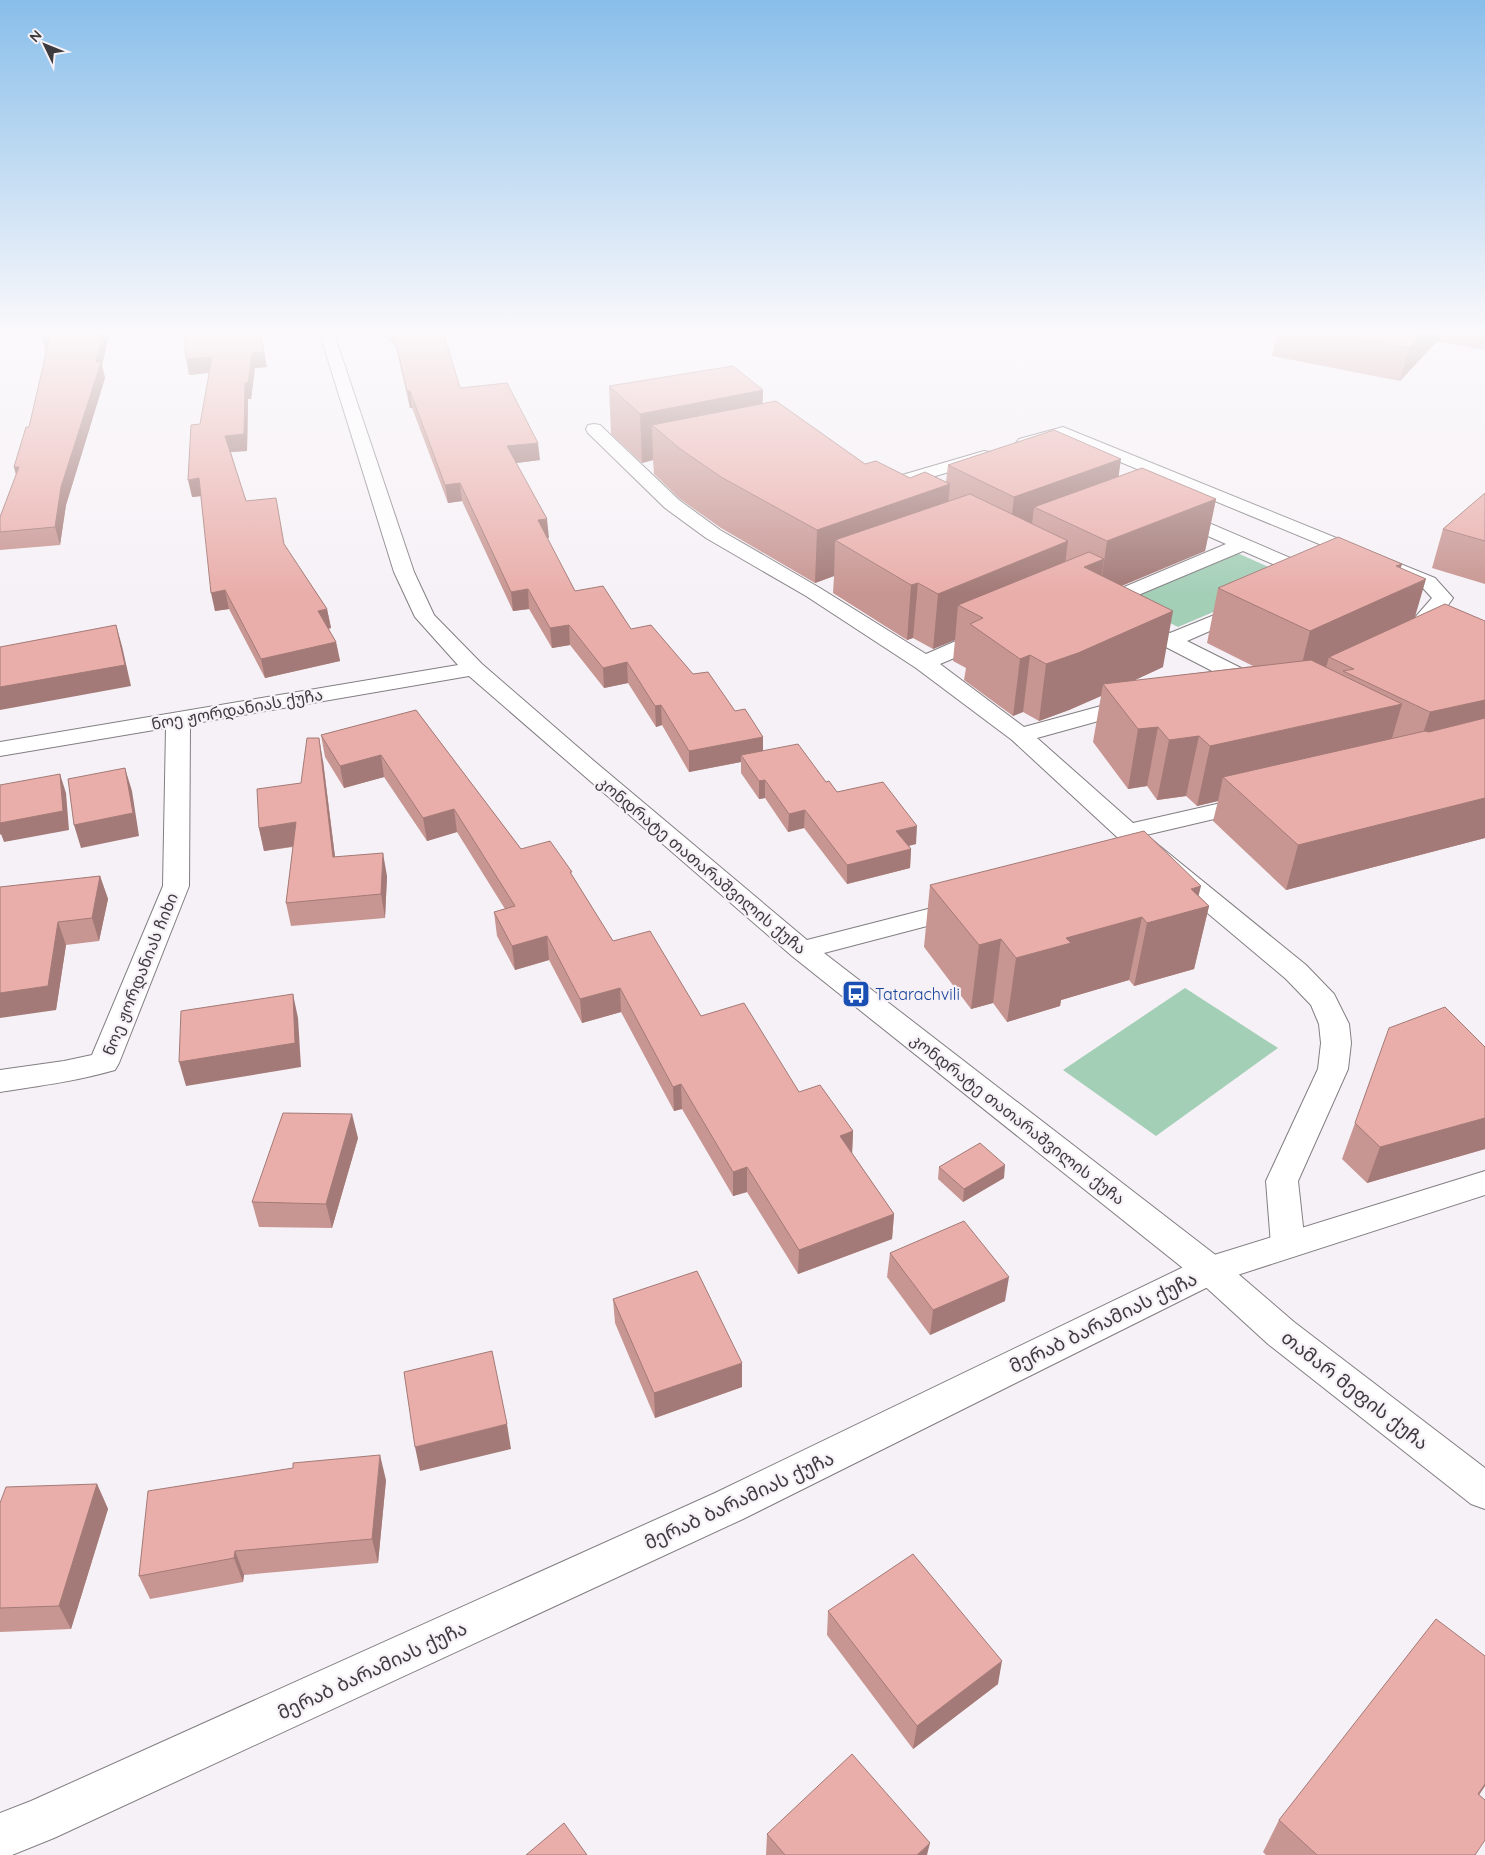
<svg xmlns="http://www.w3.org/2000/svg" width="1485" height="1855" font-family="Quicksand,'Noto Sans Georgian',sans-serif">
<rect width="100%" height="100%" fill="#f6f1f6"/>
<g fill="#a4cfb7">
<path d="M1235,552l58,26 -115,49 -56,-28z"/>
<path d="M1185,988l93,60 -122,88 -93,-66z"/>
</g>
<g fill="none" stroke-linecap="round" stroke-linejoin="round">
<defs>
<g id="minor">
<path d="M320,334h14l80,238 20,43 48,49 112,97 213,179 156,-40 10,2 4,6 -4,6 -149,39 398,307 72,62 191,146v41l-14,-5 -203,-160 -70,-64 -406,-324 -323,-280 -279,48 -1,162 -70,177 -4,7c-38,11 -76,16 -115,22v-22l64,-9 28,-6 71,-169 3,-158 -166,28v-14l458,-77 -43,-48 -21,-45z"/>
<path d="M594,424l6,1 79,75 41,30 100,58 106,66 53,-23 8,-1 8,1 3,5 -3,5 -55,23 84,63 110,-30 8,2 3,5 -3,5 -105,29 96,85 119,-27 9,2 3,5 -3,5 -115,27 160,130 28,29 15,30 2,19 -3,26 -50,112 7,64 -5,9 -12,4 -12,-4 -5,-9 -5,-64 52,-112 3,-26 -2,-19 -8,-19 -25,-26 -169,-142 -105,-97 -96,-72 -110,-72 -100,-58 -41,-30 -77,-75 -2,-4 2,-4z"/>
<path d="M1063,427l372,151 18,20c-9,13 -21,33 -38,28l-4,-4 21,-24 -11,-12 -359,-148 -37,10 -6,-1 -3,-4 3,-4z"/>
<path d="M984,451l6,1 3,4 -3,4 -99,29 -6,-1 -3,-4 3,-4z"/>
<path d="M1174,508l149,64 3,4 -3,4 -7,2 -7,-2 -66,-29 -138,58 -7,2 -7,-2 -3,-4 3,-4 135,-57 -59,-26 -2,-4 2,-4z"/>
<path d="M1244,603l7,2 3,4 -3,4 -64,28 80,40 3,5 -3,5 -8,2 -8,-2 -124,-64 -4,-4 4,-4 7,-2 7,2 29,14z"/>
</g>
<path id="major" d="M1485,1171v24l-263,85 -479,239 -689,319 -42,17h-12v-42l31,-12 684,-308 483,-233z"/>
</defs>
<use href="#minor" stroke="#827e82" stroke-width="2"/>
<use href="#major" stroke="#827e82" stroke-width="2"/>
<use href="#minor" fill="#fff" fill-rule="evenodd"/>
<use href="#major" fill="#fff" fill-rule="evenodd"/>
</g>
<g fill="#c89692">
<path d="M43,334h66l-7,32 3,12 -39,127 -6,40 -60,5v-33l16,-42 -2,-8 15,-40 17,-75 -4,-15z"/>
<path d="M184,334l83,33 -12,1 -4,31h-3l-1,52 -16,1 15,49 39,44 42,64 4,19 -3,1 8,13 4,19 -75,17 -36,-69 -14,2 -14,-115 -9,1 8,-73 9,-51 -20,2z"/>
<path d="M384,334h60l16,54 80,72 -24,3 33,75h-2l28,53 56,38 62,45 42,37 28,26v14l63,31 11,10 79,52 -7,2 2,3 -1,19 -63,16 -43,-56 -16,4 -23,-34 -6,1 -18,-26v-11l-52,10 -27,-47 -6,2 -28,-44 -24,5 -34,-43 -18,3 -23,-39 -16,2 -51,-110 -14,2 -36,-95h-2l-14,-60z"/>
<path d="M1277,334h208v16l-48,-9 -37,40 -128,-25z"/>
<path d="M609,386l153,17 103,61 45,14 36,4 2,-17 171,12 97,22 -11,52 -83,35 41,81 -30,14 120,-15 -46,-23 11,-55 184,-24 -2,4 15,50 70,3v217l-199,52 -73,-69 5,-20 -21,5 -11,-10 -29,4 -10,-14 -19,3 -35,-47 8,-46 -32,14 -30,11 -16,-9 -10,4 -49,-36 2,-12 -13,-7 2,-21 -22,9 -20,-11 -6,2 -74,-47 1,-17 -19,7 -94,-55 -41,-29 -26,-25 -1,-14 -11,3 -31,-29z"/>
<path d="M1485,493v91l-53,-16 11,-39z"/>
<path d="M416,710l105,139 51,27 41,65 88,75 98,76 54,39 -1,22 42,61 -2,25 -94,35 -51,-82 -14,4 -51,-87 -8,2 -53,-99 -39,11 -33,-63 -34,10 -18,-34 -3,-24 11,-3 -48,-77 -30,9 -43,-64 -40,11 -19,-31 -4,-22z"/>
<path d="M323,761l12,96 52,19 -2,42 -94,8 -5,-23 7,-56 -29,4 -5,-23z"/>
<path d="M100,876l8,23 -9,42 -33,4 -10,65 -56,-123z"/>
<path d="M930,885l269,11 10,10 -15,63 -60,17 -5,-6 -68,20 -1,6 -53,16 -14,-19 -22,6 -47,-62z"/>
<path d="M1485,1047v102l-118,34 -25,-24 13,-36z"/>
<path d="M358,1138l-26,90 -73,-1 -7,-25z"/>
<path d="M939,1167l65,11 -41,24 -25,-23z"/>
<path d="M890,1253l115,48 -75,34 -43,-58z"/>
<path d="M613,1299l129,88 -87,31 -40,-95z"/>
<path d="M386,1480l-8,83 -134,12 -1,7 -93,17 -11,-23z"/>
<path d="M97,1484l11,25 -37,120 -71,3v-129z"/>
<path d="M828,1611l170,73 -85,65 -86,-114z"/>
<path d="M1485,1656v130l-6,9 -4,60h-209l-3,-3 16,-32z"/>
<path d="M767,1834l160,21h-161z"/>
</g>
<g fill="#a37a77">
<path d="M102,334h7l-7,32 3,12 -39,127 -6,40 -5,-18 6,-40 35,-125z"/>
<path d="M261,334l6,33 -12,1 -4,31h-3l-1,52 -18,1 -4,-16 20,-53 7,-30z"/>
<path d="M1422,334h16l-1,7 -37,40 9,-33z"/>
<path d="M50,336l-3,16 -5,-15z"/>
<path d="M212,357l3,15 -26,3 -3,-16z"/>
<path d="M763,390l-1,47 -110,-12 1,35 -11,3 -2,-49z"/>
<path d="M407,391h3l2,17h-2z"/>
<path d="M538,443l2,17 -31,4 -2,-18z"/>
<path d="M1121,459l-7,51 -80,-3 -4,34 -22,8 6,-52z"/>
<path d="M14,467h5v18z"/>
<path d="M199,478l3,18 -10,1 -4,-17z"/>
<path d="M460,483l2,18 -14,2 -3,-18z"/>
<path d="M950,484l-5,52 -110,4 -1,36 -19,7 2,-53z"/>
<path d="M1216,499l-11,52 -106,44 8,-54z"/>
<path d="M547,519l2,19 -10,1 -1,-19z"/>
<path d="M1068,541l-7,54 -78,23 -25,-13 -3,35 -22,9 5,-55z"/>
<path d="M1104,559l-8,54 -12,-46z"/>
<path d="M1402,564l-9,30 33,-15 -16,55 -81,23 -5,18 -28,13 14,-57 86,-65z"/>
<path d="M918,583l-5,55 -6,2 4,-55z"/>
<path d="M528,589l1,20 -16,2 -2,-19z"/>
<path d="M225,590l4,19 -14,2 -4,-18z"/>
<path d="M327,609l4,19 -10,2 -3,-19z"/>
<path d="M1173,611l-10,56 -54,25 -6,-8 -2,12 -32,14 -30,11 7,-57z"/>
<path d="M116,625l6,21 9,40 -131,24v-23z"/>
<path d="M569,625l1,20 -18,3 -2,-20z"/>
<path d="M336,642l4,19 -75,17 -4,-19z"/>
<path d="M1030,655l-7,57 -10,4 7,-57z"/>
<path d="M627,662l1,21 -24,5 -1,-20z"/>
<path d="M1485,700v38l-69,17 14,-43z"/>
<path d="M1402,704l-17,58 -162,15 -5,24 -21,5 13,-60z"/>
<path d="M661,705l1,20 -6,2 -1,-21z"/>
<path d="M1158,727l-11,59 -19,3 10,-60z"/>
<path d="M1199,736l-13,60 -29,4 12,-60z"/>
<path d="M763,737v21l-22,-3v7l-52,10v-21z"/>
<path d="M319,738l4,23 15,120 -5,-24z"/>
<path d="M381,755l3,22 -40,11 -4,-22z"/>
<path d="M125,768l7,23 7,45 -58,12 -7,-23z"/>
<path d="M60,774l6,19 3,37 -65,12 -3,-8 -1,1v-12z"/>
<path d="M765,780v18l-6,1v-18z"/>
<path d="M1485,798v40l-199,52 12,-45z"/>
<path d="M454,809l3,23 -30,9 -4,-23z"/>
<path d="M805,810l-1,18 -16,4 1,-18z"/>
<path d="M296,822l5,23 -37,6 -5,-23z"/>
<path d="M917,826l-1,18 -22,5 2,-18z"/>
<path d="M911,849l-1,19 -63,16v-19z"/>
<path d="M383,853l4,23 -2,42 -4,-24z"/>
<path d="M100,876l8,23 -9,42 -7,-23z"/>
<path d="M1201,886l-6,24 14,-4 -15,63 -60,17 13,-63 44,-34z"/>
<path d="M1142,917l-13,63 -68,20 -1,6 -53,16 9,-64 50,-20z"/>
<path d="M58,922l8,23 -10,65 -56,8v-25z"/>
<path d="M547,936l2,24 -34,10 -3,-24z"/>
<path d="M1001,939l-8,64 -22,6 8,-64z"/>
<path d="M620,988l1,24 -39,11 -2,-24z"/>
<path d="M293,994l5,24 3,49 -115,19 -7,-24z"/>
<path d="M681,1084l1,25 -8,2 -1,-24z"/>
<path d="M352,1114l6,24 -26,90 -6,-24z"/>
<path d="M1485,1118v31l-118,34 13,-36z"/>
<path d="M853,1131l-1,25 -12,-20z"/>
<path d="M1005,1165l-1,13 -41,24 1,-13z"/>
<path d="M747,1167v25l-14,4v-24z"/>
<path d="M894,1214l-2,25 -94,35 1,-24z"/>
<path d="M1009,1277l-4,24 -75,34 3,-25z"/>
<path d="M742,1363v24l-87,31 -1,-25z"/>
<path d="M507,1424l4,25 -91,22 -5,-24z"/>
<path d="M380,1455l6,25 -8,83 -6,-24z"/>
<path d="M97,1484l11,25 -37,120 -12,-23z"/>
<path d="M235,1551l9,24 -1,7 -9,-24z"/>
<path d="M1002,1661l-4,23 -85,65 4,-23z"/>
<path d="M1485,1784v2l-28,41z"/>
<path d="M930,1843l-3,12h-10z"/>
</g>
<g fill="#e9aeaa" stroke="#a37a77">
<path d="M43,334h59l-6,28h5l-40,125 -6,40 -55,5v-15l19,-50h-5l12,-40h3l21,-91 -8,1z"/>
<path d="M184,334h77l3,18 -12,1 -4,30h-3l-1,51 -19,2 21,65 30,-3 8,46 43,65 -9,2 18,31 -75,17 -36,-69 -14,3 -12,-115 -11,2 3,-55 9,-1 12,-67 -26,2z"/>
<path d="M394,334h50l16,54 47,-5 31,60 -31,3 40,73 -9,1 37,71 28,-5 28,43 20,-4 42,49 15,-2 27,39 10,-2 18,28 -74,14 -28,-46 -6,1 -28,-44 -24,6 -34,-43 -19,3 -22,-39 -17,3 -51,-109 -15,2 -35,-94h-3z"/>
<path d="M1332,334h90l-13,14z"/>
<path d="M733,366l30,24 -123,24 -31,-28z"/>
<path d="M776,401l89,63 11,-3 34,17 15,-6 25,12 -133,46 -96,-53 -42,-29 -27,-23z"/>
<path d="M1054,430l67,29 -107,38 -66,-32z"/>
<path d="M1142,468l74,31 -109,42 -73,-34z"/>
<path d="M1485,493v48l-42,-12z"/>
<path d="M970,494l98,47 -130,53 -20,-11 -7,2 -76,-45z"/>
<path d="M1338,537l64,27 -6,2 30,13 -116,52 -92,-43z"/>
<path d="M1089,552l15,7 -20,8 89,44 -95,42 -32,11 -16,-9 -10,4 -50,-35 13,-6 -25,-13z"/>
<path d="M1445,604l40,17v79l-55,12 -87,-41 11,-2 -25,-12z"/>
<path d="M116,625l9,40 -125,22v-40z"/>
<path d="M1311,660l91,44 -192,42 -11,-10 -30,4 -11,-13 -20,2 -35,-45z"/>
<path d="M416,710l105,139 29,-8 22,31h-2l43,69 37,-10 51,85 43,-13 55,89 21,-7 33,46 -13,5 54,78 -95,36 -52,-83 -14,5 -52,-88 -8,3 -53,-99 -40,11 -33,-63 -35,10 -18,-34 21,-6 -61,-97 -31,9 -42,-63 -41,11 -19,-31z"/>
<path d="M1485,718v80l-187,47 -75,-68 202,-46 4,1z"/>
<path d="M307,738h12l14,119 50,-4 -2,41 -95,9 10,-81 -37,6 -2,-39 44,-6z"/>
<path d="M798,744l28,38 3,-1 8,11 46,-10 34,44 -21,5 15,18 -64,16 -42,-55 -16,4 -24,-34 -6,1 -18,-26z"/>
<path d="M125,768l8,45 -59,12 -6,-46z"/>
<path d="M60,774l3,37 -63,12v-38z"/>
<path d="M1144,831l57,55 -10,3 18,17 -62,17 -5,-6 -76,21 5,5 -55,15 -15,-19 -22,6 -49,-60z"/>
<path d="M100,876l-8,42 -34,4 -10,64 -48,7v-106z"/>
<path d="M293,994l2,49 -116,19 2,-51z"/>
<path d="M1445,1007l40,40v71l-105,29 -25,-24 34,-95z"/>
<path d="M283,1113l69,1 -26,90 -74,-2z"/>
<path d="M980,1143l25,22 -41,24 -25,-22z"/>
<path d="M964,1221l45,56 -76,33 -43,-57z"/>
<path d="M697,1271l45,92 -88,30 -41,-94z"/>
<path d="M492,1351l15,73 -92,23 -11,-75z"/>
<path d="M380,1455l-8,84 -137,12 -1,7 -95,18 9,-85 145,-23v-5z"/>
<path d="M97,1484l-38,122 -59,2v-105l6,-16z"/>
<path d="M913,1554l89,107 -85,65 -89,-115z"/>
<path d="M1436,1619l49,37v128l-7,10 7,6v40l-10,15h-158l-38,-35z"/>
<path d="M852,1754l78,89 -13,12h-132l-18,-21z"/>
<path d="M564,1823l23,32h-61z"/>
</g>
<linearGradient id="sky" x2="0" y2="1"><stop stop-color="#88beea"/><stop offset="0.56" stop-color="#fbf9fb"/><stop offset="1" stop-color="#fbf9fb" stop-opacity="0"/></linearGradient>
<rect width="1485" height="594" fill="url(#sky)"/>
<defs>
<symbol id="bus-square" viewBox="-11 -11 22 22"><rect x="-9" y="-9" width="18" height="18" rx="4" fill="#1a4fb4" stroke="#f6f1f6"/><path d="M-5-6H5V4H4V6H2V4H-2V6H-4V4H-5ZM-3.5-4V0h7V-4ZM-3.5 1.2v1.5H-2V1.2ZM2 1.2v1.5H3.5V1.2Z" fill="#fff"/></symbol>
</defs>
<g fill-rule="evenodd">
<use href="#bus-square" x="840" y="978" width="32" height="32"/>
</g>
<g text-anchor="middle" dominant-baseline="central" stroke-width="4.5" stroke-linejoin="round" paint-order="stroke">
<g font-size="16" fill="#3d3b3d" stroke="#f6f1f6">
<text transform="translate(237 709) rotate(-10)">ნოე ჟორდანიას ქუჩა</text>
<text transform="translate(702 865) rotate(40)">კონდრატე თათარაშვილის ქუჩა</text>
<text transform="translate(140 974) rotate(-68)">ნოე ჟორდანიას ჩიხი</text>
<text transform="translate(1018 1119) rotate(38)">კონდრატე თათარაშვილის ქუჩა</text>
</g>
<g font-size="16" fill="#164399" stroke="#f6f1f6" text-anchor="start">
<text x="875" y="994">Tatarachvili</text>
</g>
<g font-size="19" fill="#3d3b3d" stroke="#f6f1f6">
<text transform="translate(1103 1322) rotate(-26)">მერაბ ბარამიას ქუჩა</text>
<text transform="translate(1355 1390) rotate(38)">თამარ მეფის ქუჩა</text>
<text transform="translate(739 1500) rotate(-25)">მერაბ ბარამიას ქუჩა</text>
<text transform="translate(372 1670) rotate(-25)">მერაბ ბარამიას ქუჩა</text>
</g>
</g>
<g transform="translate(45 45) rotate(313)" stroke="#f6f1f6" stroke-width="4" paint-order="stroke">
<path d="M0-4L9 19L0 12L-9 19Z" fill="#3d3b3d"/>
<text y="-8" font-size="14" font-weight="bold" text-anchor="middle" fill="#3d3b3d">N</text>
</g>
</svg>
